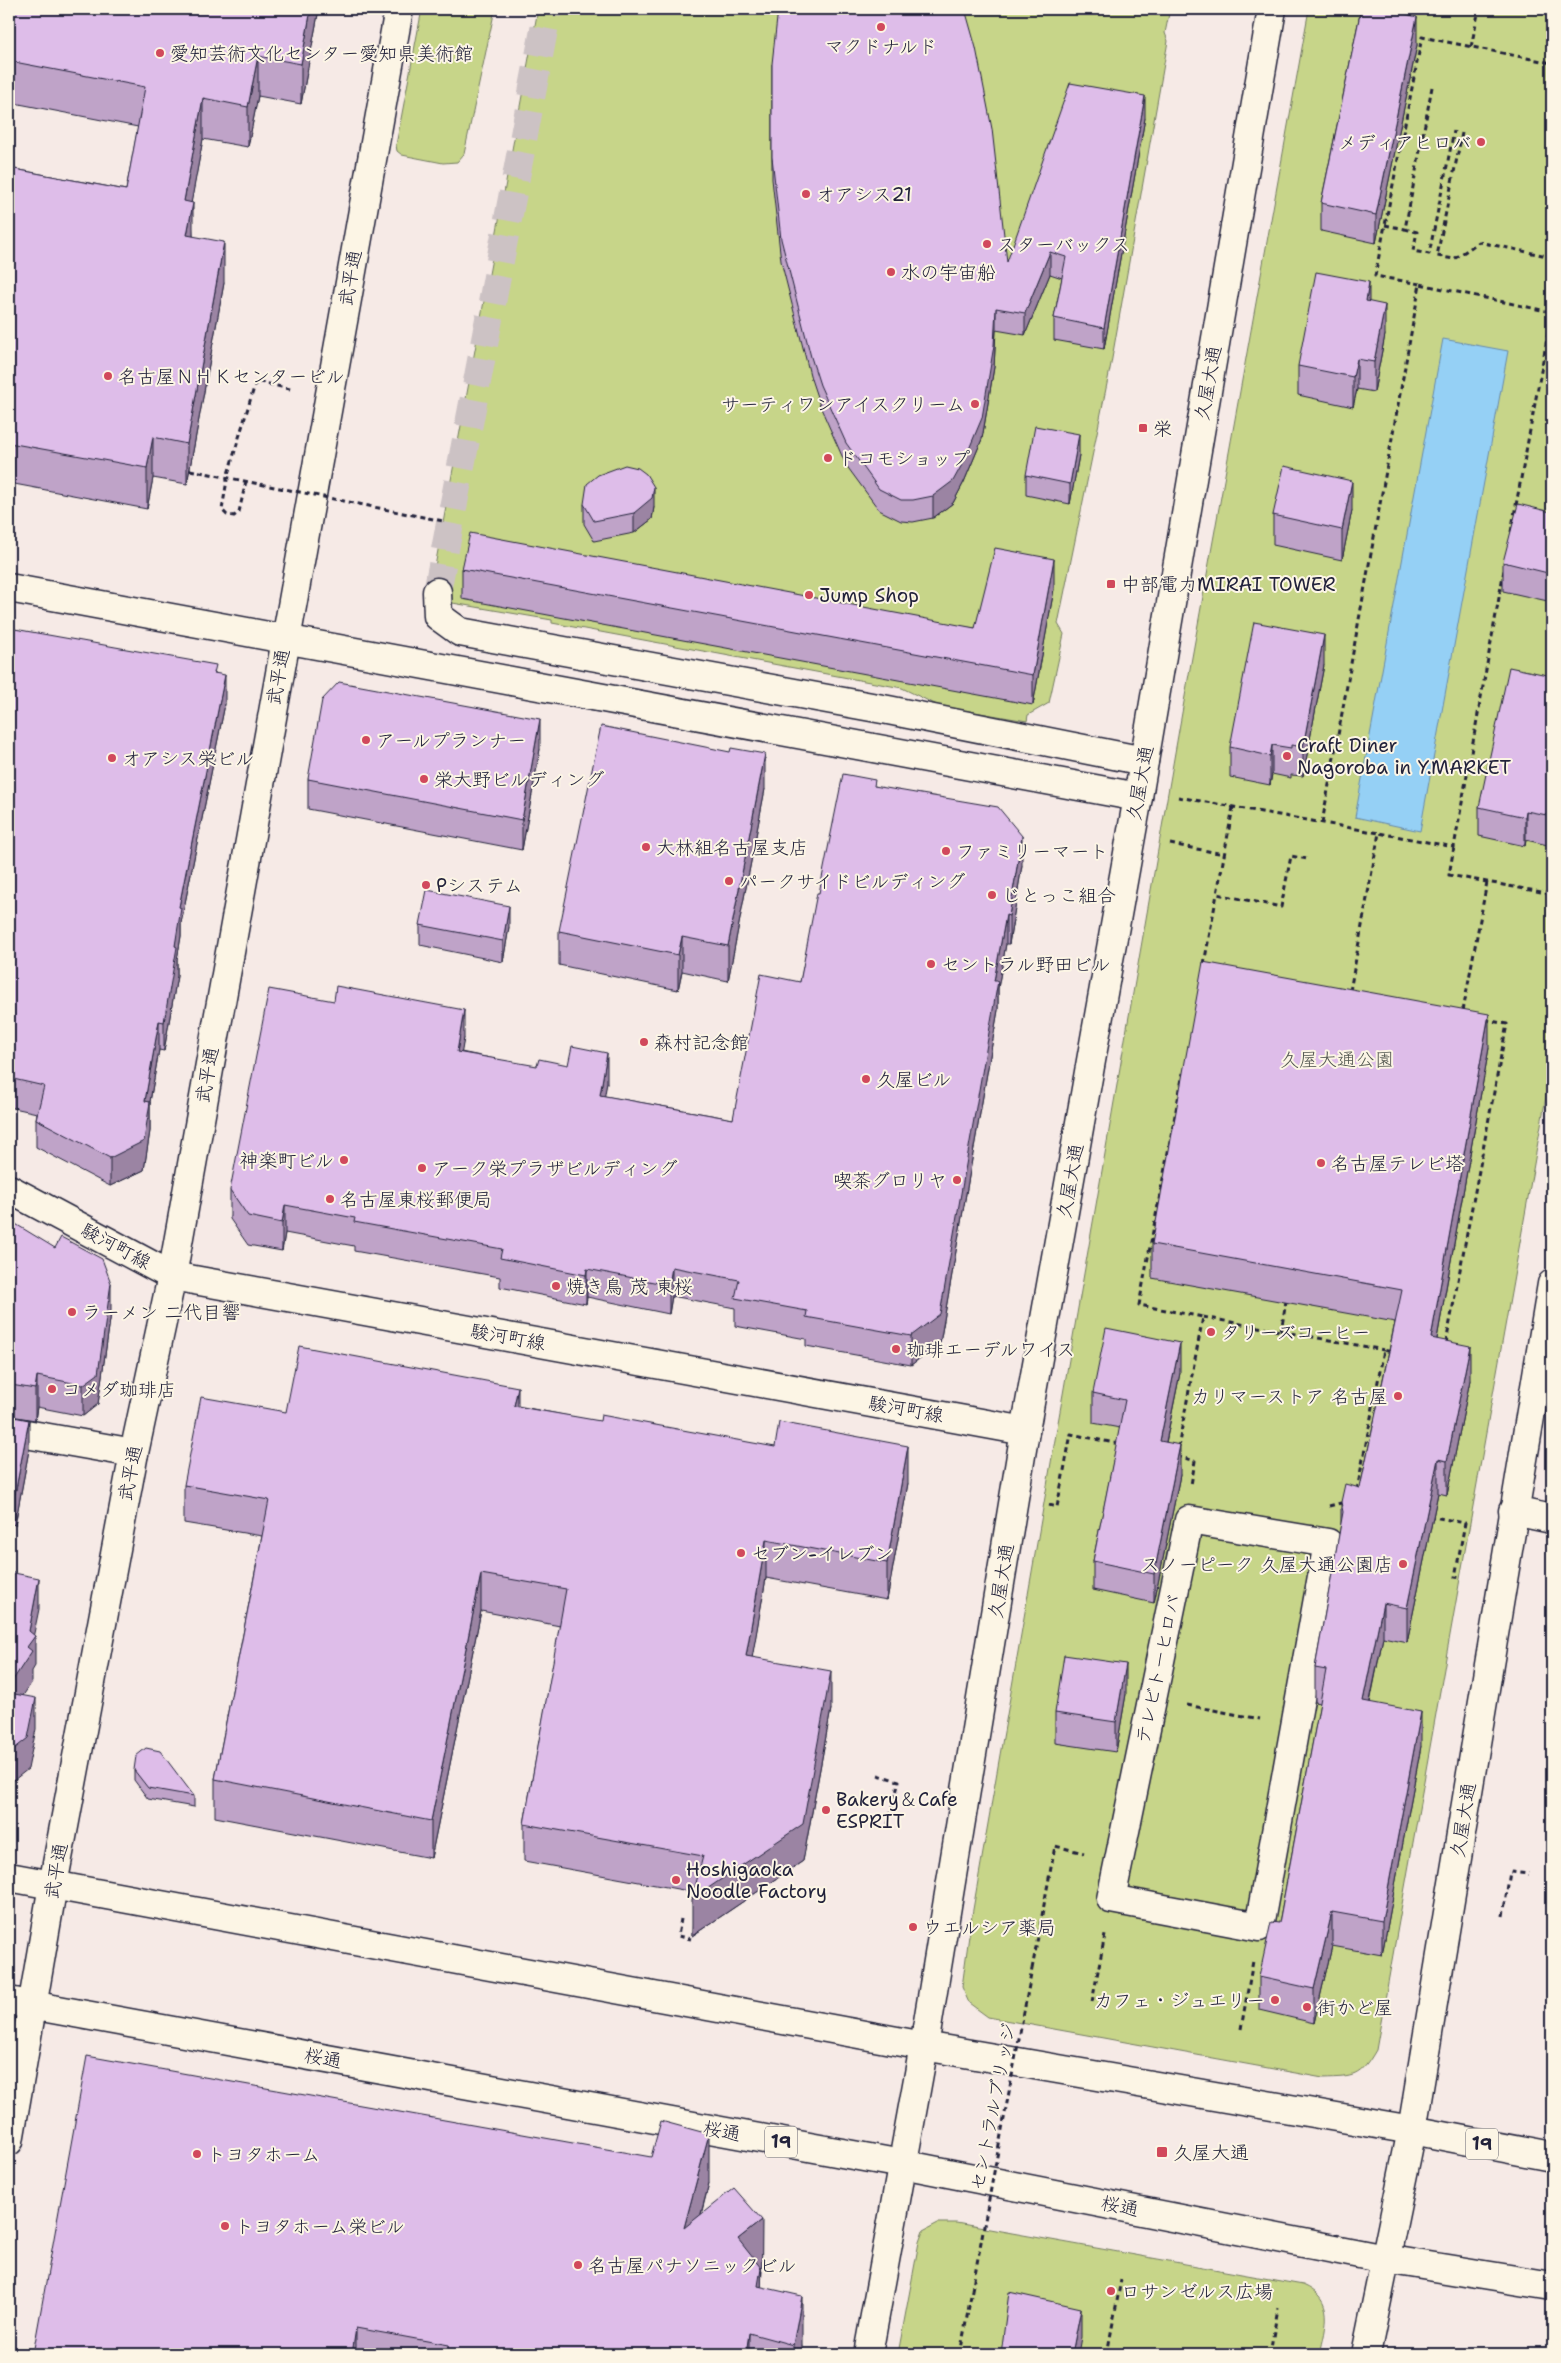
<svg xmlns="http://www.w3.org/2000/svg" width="1561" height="2363" font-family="'Shantell Sans','Klee One',sans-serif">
<rect width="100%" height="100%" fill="#f6eae6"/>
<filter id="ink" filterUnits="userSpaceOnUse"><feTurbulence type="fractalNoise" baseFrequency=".02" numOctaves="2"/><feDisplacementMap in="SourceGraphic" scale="10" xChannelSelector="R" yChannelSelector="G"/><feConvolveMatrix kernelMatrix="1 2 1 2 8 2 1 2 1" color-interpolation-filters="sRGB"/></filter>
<g filter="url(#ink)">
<g fill="#c7d589" stroke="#747c62">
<path d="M422,9h73l-31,145 -7,8 -14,1 -41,-8 -5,-4 -1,-6z"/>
<path d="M538,9h632l-5,24 3,8 -57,323 -53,260 6,10 -15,69 -21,12 -1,6 -88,-15 -37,-18 -350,-65v-3l-123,-21z"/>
<path d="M1309,9h243v1054l-176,987c-16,28 -22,27 -53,28l-335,-61 -19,-14 -7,-16 9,-66 209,-1197z"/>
<path d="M938,2223h18l347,62c33,14 23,41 17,69h-422l21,-112 4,-11z"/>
</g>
<path fill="#95d0f5" stroke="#678aab" d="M1443,339l65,12 -88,480 -65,-14z"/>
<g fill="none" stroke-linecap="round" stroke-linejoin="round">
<path stroke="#ccc2c4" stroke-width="28" stroke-dasharray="28 14" stroke-linecap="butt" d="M437,592l111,-583"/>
<defs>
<g id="minor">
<path d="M9,588l1129,209"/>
<path d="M437,592l1,24 22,16 428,78 256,51"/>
<path d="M9,1189l163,87 853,155"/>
<path d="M9,1431l125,22"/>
<path d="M1513,1511l39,8"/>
<path d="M1189,1520l139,23 -69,384 -148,-28z"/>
<path d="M9,2141l44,-256 81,-432 38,-177 227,-1267"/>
<path d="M868,2354l56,-308 101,-615 113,-634 134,-788"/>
<path d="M1366,2354l46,-224 140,-846"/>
</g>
<g id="highway">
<path d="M9,1877l915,169 488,84 140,27"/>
<path d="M9,2001l893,163 483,95 167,27"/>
</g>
</defs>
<use href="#minor" stroke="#22223b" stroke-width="31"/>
<use href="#highway" stroke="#22223b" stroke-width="31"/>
<g stroke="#22223b" stroke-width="3" stroke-dasharray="5 4" stroke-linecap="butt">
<path d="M1471,47l8,-38"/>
<path d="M1432,87l-27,142 12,3 -4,19 16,3 25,-123"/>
<path d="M1462,133l-25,123 17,3 25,-17 73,15"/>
<path d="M1385,225l20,4"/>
<path d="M1420,284l-45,-8 47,-239 130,26"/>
<path d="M246,481l-7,31 -5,4 -7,-1 -5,-5 6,-36 28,-93 38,9"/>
<path d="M1511,532l41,-220"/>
<path d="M1178,797l201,36"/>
<path d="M1233,807l-16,87 64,13 10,-51 16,3"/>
<path d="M1322,823l98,-539 131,28"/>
<path d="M1170,844l54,10"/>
<path d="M1454,847l-5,28 103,19"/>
<path d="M1204,964l13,-70"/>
<path d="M1350,991l29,-158 75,14 50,-277"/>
<path d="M1463,1011l24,-129"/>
<path d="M1203,1317l181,33"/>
<path d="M1281,1332l5,-31"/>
<path d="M1446,1343l61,-319 -21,-4"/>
<path d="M1178,1448l25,-131 -64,-12 44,-232"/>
<path d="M1177,1456l18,5 -4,24"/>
<path d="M1357,1490l27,-140 7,2"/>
<path d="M1049,1505l8,2 14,-73 48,10"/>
<path d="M1329,1506l16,-4"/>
<path d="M1429,1516l36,7 -10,54 6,1"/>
<path d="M1187,1705l73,14"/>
<path d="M878,1775l21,6 -11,43"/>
<path d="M1503,1916l7,-44 19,2"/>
<path d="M681,1919l-3,17 13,3"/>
<path d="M1032,1969l23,-123 29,7"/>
<path d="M1092,2002l13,-67"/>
<path d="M1241,2029l12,-68"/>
<path d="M960,2354l12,-64"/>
<path d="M1107,2354l14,-74"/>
<path d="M1270,2354l8,-46"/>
</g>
<use href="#minor" stroke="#fcf5e5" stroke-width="28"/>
<use href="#highway" stroke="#fcf5e5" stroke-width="28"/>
<g stroke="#22223b" stroke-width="3" stroke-dasharray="5 4" stroke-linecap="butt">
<path d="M190,470l253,51"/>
<path d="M972,2290l60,-321"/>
</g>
</g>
<g fill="#bfa3c8" stroke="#22223b">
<path d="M9,9h310l-18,95 -43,-8 -10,51 -45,-8 -12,63 2,34 31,47 -37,201 -34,-6 -6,31 -138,-26v-315l117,22 12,-63 -129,-25z"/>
<path d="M518,9h20l-1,3z"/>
<path d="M1361,9h51l-2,6 7,30 -41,198 -55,-12v-28z"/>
<path d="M772,64l235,198 138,-144 -41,231 -50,-9v-22l8,-40 -12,-4 -25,61 -29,-5 -2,37 -12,72 -18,43 -11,21 -20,15 -20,4 -12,-1 -22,-11 -33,-45 -26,-59 -9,-27 -30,-118 -9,-82z"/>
<path d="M1369,302l16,33 -11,57 -17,-3 -4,18 -55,-12v-29z"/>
<path d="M1079,455l-9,49 -44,-9v-20z"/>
<path d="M584,504l70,3 -2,12 -18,14 -40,8 -10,-17z"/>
<path d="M1552,505v97l-49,-11v-29l48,-50z"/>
<path d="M1352,510l-10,50 -69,-15v-30z"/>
<path d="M462,569l513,59 79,-39 -21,116 -571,-106z"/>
<path d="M9,628l207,45 9,31 -44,219v13l-4,24v16l-13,75 -5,-1 -9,52v29l-6,39 -34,16 -74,-39v-28l1,-6 -28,-6z"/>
<path d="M1324,665l-21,111 -12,-1v3l-19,-4 -2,11 -40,-8v-30z"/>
<path d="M1552,676v170l-26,-6 -1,6 -46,-10v-29z"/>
<path d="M540,749l-18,101 -214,-41v-30z"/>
<path d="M875,786l147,79 -13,79h-3l-8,44v22l-58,333 -29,22 -105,-19v-7l-71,-13v-18l-63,-12 -3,18 -82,-17 -1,7 -86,-17v-10l-146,-26v-5l-69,-13 -3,18 -34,-6 -18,-26v-29l234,-152 -3,14 146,30 -3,14 129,23 67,-137 19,-89z"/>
<path d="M765,789l-37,192 -46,-10 -4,19 -119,-25v-34z"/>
<path d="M420,925l89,2 -6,35 -83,-17z"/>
<path d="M1489,1048l-52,291 33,41 -23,115 -9,-2 -31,149 -24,-5 -13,66 51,43 -39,209 -50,-9 -18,77 -55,-13v-33l20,-54 41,-220 -5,-1v-34l26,-144v-22l19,-14 35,-166 -243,-44v-34z"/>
<path d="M9,1220l102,93 -13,91 -15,12 -46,-9 -2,13 -24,-4h-2z"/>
<path d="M1180,1373l-14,70 14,32 -26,128 -61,-13v-29l27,-133 -27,-5v-30z"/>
<path d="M518,1406l390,77 -21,117 -121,-22 -14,79 79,52 -28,152 -111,75 2,-44 -170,-31v-37l36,-198 -79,-15 -50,247 -216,-41v-38l47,-243 -78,-13v-38l102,-73z"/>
<path d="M9,1416l20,34 -14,75 -6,-2z"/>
<path d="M1126,1694l-10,58 -61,-9v-30z"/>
<path d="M134,1770l60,26v11l-46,-8 -14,-19z"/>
<path d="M709,2183l-8,32 61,55 -1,17 41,59 -1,8h-768z"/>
</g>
<g fill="#9b84a3" stroke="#22223b">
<path d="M311,9h8l-18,95v-40z"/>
<path d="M1407,9h5l-6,34v-29z"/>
<path d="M1417,17v28l-41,198v-28z"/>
<path d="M258,56v40l-10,51v-40z"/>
<path d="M1145,96v22l-41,231v-21z"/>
<path d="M203,98v41l-19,103v-41z"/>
<path d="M193,203v40l-6,-8z"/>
<path d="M224,242v41l-37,201v-40z"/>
<path d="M1050,252v22l-25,61v-22z"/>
<path d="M1369,282v30l-3,-11z"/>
<path d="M1385,305v30l-11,57v-30z"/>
<path d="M996,308v22l-2,37 -12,72 -18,43 -11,21 -20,15v-22z"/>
<path d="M1357,359v30l-4,18v-30z"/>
<path d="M1079,434v21l-9,49v-20z"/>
<path d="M153,437v41l-6,31v-41z"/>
<path d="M1352,481v29l-10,50v-30z"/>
<path d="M654,487v20l-2,12 -18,14v-20z"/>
<path d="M1054,559v30l-21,116v-30z"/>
<path d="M1324,635v30l-21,111v-29z"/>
<path d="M225,675v29l-44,219v13l-4,24v16l-13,75v-29l11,-76 4,-39z"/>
<path d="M540,719v30l-18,101v-30z"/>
<path d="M1272,745v29l-2,11v-29z"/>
<path d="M765,754v35l-37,192v-35z"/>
<path d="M1526,811v29l-1,6v-29z"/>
<path d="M1022,836v29l-13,79v-28z"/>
<path d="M509,906v21l-6,35v-21z"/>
<path d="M1006,915v29l-8,44v22l-58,333 -29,22v-29l83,-355z"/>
<path d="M682,937v34l-4,19v-35z"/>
<path d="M464,1010v28l-7,42v-28z"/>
<path d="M1489,1014v34l-58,324v-34z"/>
<path d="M159,1021v29l-14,80v-29z"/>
<path d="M607,1053v29l-7,42v-29z"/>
<path d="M150,1102v29l-6,39 -34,16v-28z"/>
<path d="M285,1205v28l-3,18v-28z"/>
<path d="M672,1267v29l-3,18v-29z"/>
<path d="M587,1269v28l-1,7v-29z"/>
<path d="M111,1283v30l-13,91 -15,12v-31z"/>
<path d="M1180,1343v30l-20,98v-30z"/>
<path d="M1470,1346v34l-23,115v-34z"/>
<path d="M37,1376v31l-2,13v-31z"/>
<path d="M518,1387v37l-4,-18z"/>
<path d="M29,1420v30l-14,75v-31z"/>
<path d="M1180,1445v30l-26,128v-29z"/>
<path d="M908,1446v37l-21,117v-37z"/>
<path d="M1438,1459v34l-31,149v-34z"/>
<path d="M766,1540v38l-20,115v-37z"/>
<path d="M481,1574v37l-50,247v-37z"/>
<path d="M39,1578v31l-6,29 2,-2v30l-3,5v11l-23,35v-31l18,-39 2,-16z"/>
<path d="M1383,1603v34l-20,98v-34z"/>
<path d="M1126,1664v30l-10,58v-30z"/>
<path d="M831,1671v38l-28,152 -111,75v-37z"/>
<path d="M36,1698v31l-8,40 -19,15v-31z"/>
<path d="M1421,1712v34l-39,209v-34z"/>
<path d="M1332,1912v34l-18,77v-34z"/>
<path d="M709,2134v49l-25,95v-50z"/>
<path d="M762,2220l-1,98 -3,18v-50l-20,-47z"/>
<path d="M802,2296v50l-1,8h-8v-9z"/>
<path d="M1081,2308v29l-3,17h-6z"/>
<path d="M356,2328v26h-4z"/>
<path d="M749,2333v21h-3z"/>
</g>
<g fill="#debde9" stroke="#22223b">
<path d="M9,9h302l-10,55 -43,-8 -10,51 -45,-9 -19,103 9,2 -6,32 37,7 -37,202 -34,-7 -6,31 -138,-25v-275l117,22 19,-103 -136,-26z"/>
<path d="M778,9h187l11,39 16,81 15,133 63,-179 75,13 -41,232 -50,-10 12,-61 -16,-5 -25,61 -29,-5 -2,37 -12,73 -18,43 -11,20 -20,15 -20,4h-12l-22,-11 -33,-46 -26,-58 -9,-28 -30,-118 -9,-82v-93z"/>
<path d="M1361,9h46l-1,5 11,3 -41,198 -55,-12z"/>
<path d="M1316,272l53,10 -3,19 19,4 -11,57 -17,-3 -4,18 -55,-11z"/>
<path d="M1035,426l44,8 -9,50 -44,-9z"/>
<path d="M625,465l13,3 8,6 8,13 -2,11 -18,15 -40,8 -10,-17 3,-20 11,-9z"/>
<path d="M1284,466l68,15 -10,49 -69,-15z"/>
<path d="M1518,504l33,8 1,-7v69l-49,-12z"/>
<path d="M470,533l505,95 20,-80 59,11 -21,116 -571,-106z"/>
<path d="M1254,622l70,13 -21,112 -12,-2v3l-19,-3 -2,11 -40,-9z"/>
<path d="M9,628l207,37 -2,8 11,2 -46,232 2,1 -6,38 2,1 -13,75 -5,-1 -14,80 5,1 -6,39 -34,17 -74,-39 8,-33 -35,-8z"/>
<path d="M1509,667l43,9v140l-26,-5 -1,6 -46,-10z"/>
<path d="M339,682l201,37 -18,101 -214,-41 14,-79z"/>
<path d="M601,726l129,26 1,-4 34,6 -37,192 -46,-9 -4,18 -119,-24z"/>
<path d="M843,774l32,6 -1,6 124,21 24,29 -13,80 -3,-1 -12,66h4l-58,333 -29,22 -105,-19 1,-6 -72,-13 4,-18 -67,-13 -3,18 -82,-16 -1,6 -86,-17 2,-9 -148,-27 1,-4 -70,-13 -3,18 -34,-7 -18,-26 39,-201 65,12 2,-15 128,24 -7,42 80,14 2,-7 29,6 4,-19 35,7 -7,42 133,24 28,-145 39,8 17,-89h2z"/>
<path d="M427,890l82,16 -6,35 -83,-16z"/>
<path d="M1203,962l286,52 -58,324 39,8 -23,115 -9,-2 -31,149 -24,-5 -20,98 58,11 -39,209 -50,-9 -18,77 -55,-12 12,-55 8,1 47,-253 -11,-2 28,-156 -2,-10 4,-18 15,4 42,-198 -250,-46z"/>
<path d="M9,1220l46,28 6,-11 41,22 9,24 -13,91 -15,11 -46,-9 -2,13 -24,-4h-2z"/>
<path d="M1106,1328l74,15 -20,98 20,4 -26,129 -61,-13 32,-161 -32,-7z"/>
<path d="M299,1346l219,41 -4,19 86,15 1,-6 174,32 4,-25 129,24 -21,117 -121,-23 -20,116 85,15 -28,153 -111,75 11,-43 -179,-32 42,-235 -85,-15 -50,247 -216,-42 54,-279 -85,-15 17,-88 85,15z"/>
<path d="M9,1416l20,4 -14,74 -6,-1z"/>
<path d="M9,1572l30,6 -10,53 6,5 -8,11 5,4 -23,35z"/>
<path d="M1064,1655l62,9 -10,58 -61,-9z"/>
<path d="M9,1693l27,5 -8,40 -19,15z"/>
<path d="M146,1748l14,3 34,45 -46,-8 -14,-18 2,-14z"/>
<path d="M87,2056l564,101 10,-36 48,13 -25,94 50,-40 28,32 -24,19 23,29 -3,18 44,10 -9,49 -44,-12 -3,21h-299l2,-9 -93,-17 -4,26h-319z"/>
<path d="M1009,2292l72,16 -9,46h-71z"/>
</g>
</g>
<g fill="#d1495b" stroke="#fcf5e5" stroke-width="2">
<circle cx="881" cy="27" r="5"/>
<circle cx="160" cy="53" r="5"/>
<circle cx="1481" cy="142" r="5"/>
<circle cx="806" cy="194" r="5"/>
<circle cx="987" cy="244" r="5"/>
<circle cx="891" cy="272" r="5"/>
<circle cx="108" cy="376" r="5"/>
<circle cx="975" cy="404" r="5"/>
<rect x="1138" y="423" width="10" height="10" rx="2.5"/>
<circle cx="828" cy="458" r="5"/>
<rect x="1106" y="579" width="10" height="10" rx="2.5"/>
<circle cx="809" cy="595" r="5"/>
<circle cx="366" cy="740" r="5"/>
<circle cx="1287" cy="756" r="5"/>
<circle cx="112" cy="758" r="5"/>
<circle cx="424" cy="779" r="5"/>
<circle cx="646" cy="847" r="5"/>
<circle cx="946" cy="851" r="5"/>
<circle cx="729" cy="881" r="5"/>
<circle cx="426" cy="885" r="5"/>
<circle cx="992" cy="895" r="5"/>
<circle cx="931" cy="964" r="5"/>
<circle cx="644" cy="1042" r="5"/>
<circle cx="866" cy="1079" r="5"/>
<circle cx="344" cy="1160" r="5"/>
<circle cx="1321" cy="1163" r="5"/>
<circle cx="422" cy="1168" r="5"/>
<circle cx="957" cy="1180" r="5"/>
<circle cx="330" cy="1199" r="5"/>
<circle cx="556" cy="1286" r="5"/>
<circle cx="72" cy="1312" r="5"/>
<circle cx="1211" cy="1332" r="5"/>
<circle cx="896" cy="1349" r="5"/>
<circle cx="52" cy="1389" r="5"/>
<circle cx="1398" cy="1396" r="5"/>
<circle cx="741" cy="1553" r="5"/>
<circle cx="1403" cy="1564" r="5"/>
<circle cx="826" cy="1810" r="5"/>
<circle cx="676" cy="1880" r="5"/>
<circle cx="913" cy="1927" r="5"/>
<circle cx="1275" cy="2000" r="5"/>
<circle cx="1307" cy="2007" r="5"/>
<rect x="1156" y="2146" width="12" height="12" rx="2.5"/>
<circle cx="197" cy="2154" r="5"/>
<circle cx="225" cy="2226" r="5"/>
<circle cx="578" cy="2265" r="5"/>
<circle cx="1111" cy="2291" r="5"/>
</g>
<g text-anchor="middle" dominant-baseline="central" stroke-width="4" stroke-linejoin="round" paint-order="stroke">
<g fill="#fcf5e5" stroke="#63616e" stroke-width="1">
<rect x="765" y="2126.5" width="32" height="31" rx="4"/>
<rect x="1466" y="2128.5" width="32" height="31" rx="4"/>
</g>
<g font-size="18" font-weight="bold" fill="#22223b">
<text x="781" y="2142">19</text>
<text x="1482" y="2144">19</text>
</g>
<g font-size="19" fill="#22223b" stroke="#fcf5e5" text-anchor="start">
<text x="881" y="46" text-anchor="middle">マクドナルド</text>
<text x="170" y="53">愛知芸術文化センター愛知県美術館</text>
<text x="1471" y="142" text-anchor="end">メディアヒロバ</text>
<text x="816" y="194">オアシス21</text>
<text x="997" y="244">スターバックス</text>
<text x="901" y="272">水の宇宙船</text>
<text x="118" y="376">名古屋ＮＨＫセンタービル</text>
<text x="965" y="404" text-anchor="end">サーティワンアイスクリーム</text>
<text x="1153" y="428">栄</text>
<text x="838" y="458">ドコモショップ</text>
<text x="1121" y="584">中部電力MIRAI TOWER</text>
<text x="819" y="595">Jump Shop</text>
<text x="376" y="740">アールプランナー</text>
<text x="1297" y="745">Craft Diner<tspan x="1297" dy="22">Nagoroba in Y.MARKET</tspan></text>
<text x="122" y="758">オアシス栄ビル</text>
<text x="434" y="779">栄大野ビルディング</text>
<text x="656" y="847">大林組名古屋支店</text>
<text x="956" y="851">ファミリーマート</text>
<text x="739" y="881">パークサイドビルディング</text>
<text x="436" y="885">Pシステム</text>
<text x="1002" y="895">じとっこ組合</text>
<text x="941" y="964">セントラル野田ビル</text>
<text x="654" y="1042">森村記念館</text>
<text x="876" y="1079">久屋ビル</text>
<text x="334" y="1160" text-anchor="end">神楽町ビル</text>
<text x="1331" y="1163">名古屋テレビ塔</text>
<text x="432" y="1168">アーク栄プラザビルディング</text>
<text x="947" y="1180" text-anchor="end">喫茶グロリヤ</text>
<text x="340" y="1199">名古屋東桜郵便局</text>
<text x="566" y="1286">焼き鳥 茂 東桜</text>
<text x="82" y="1312">ラーメン 二代目響</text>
<text x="1221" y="1332">タリーズコーヒー</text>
<text x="906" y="1349">珈琲エーデルワイス</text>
<text x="62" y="1389">コメダ珈琲店</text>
<text x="1388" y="1396" text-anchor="end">カリマーストア 名古屋</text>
<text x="751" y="1553">セブン-イレブン</text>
<text x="1393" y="1564" text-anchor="end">スノーピーク 久屋大通公園店</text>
<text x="836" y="1799">Bakery＆Cafe<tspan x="836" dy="22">ESPRIT</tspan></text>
<text x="686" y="1869">Hoshigaoka<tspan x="686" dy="22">Noodle Factory</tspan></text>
<text x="923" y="1927">ウエルシア薬局</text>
<text x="1265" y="2000" text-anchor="end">カフェ・ジュエリー</text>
<text x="1317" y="2007">街かど屋</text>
<text x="1173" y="2152">久屋大通</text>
<text x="207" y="2154">トヨタホーム</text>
<text x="235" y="2226">トヨタホーム栄ビル</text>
<text x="588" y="2265">名古屋パナソニックビル</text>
<text x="1121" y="2291">ロサンゼルス広場</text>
</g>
<g font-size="19" fill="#22223b" stroke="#fcf5e5">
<text transform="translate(350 278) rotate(-80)">武平通</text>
<text transform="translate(1208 383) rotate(-80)">久屋大通</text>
<text transform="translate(278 677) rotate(-80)">武平通</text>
<text transform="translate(1140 783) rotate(-80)">久屋大通</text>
<text transform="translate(207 1075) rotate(-80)">武平通</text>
<text transform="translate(1070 1181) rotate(-80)">久屋大通</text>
<text transform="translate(116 1246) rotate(28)">駿河町線</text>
<text transform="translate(508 1337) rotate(10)">駿河町線</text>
<text transform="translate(906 1409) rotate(10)">駿河町線</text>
<text transform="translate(130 1473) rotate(-79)">武平通</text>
<text transform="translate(1001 1581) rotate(-81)">久屋大通</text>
<text transform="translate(1158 1669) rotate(-78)">テレビトーヒロバ</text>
<text transform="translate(1463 1820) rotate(-81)">久屋大通</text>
<text transform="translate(56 1871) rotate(-80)">武平通</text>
<text transform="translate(323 2058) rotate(10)">桜通</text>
<text transform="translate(993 2107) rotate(-79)">セントラルブリッジ</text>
<text transform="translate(722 2131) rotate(10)">桜通</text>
<text transform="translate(1120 2206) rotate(11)">桜通</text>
</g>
<g font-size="19" fill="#545852" stroke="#fcf5e5">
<text x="1337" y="1059">久屋大通公園</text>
</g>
</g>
<rect width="1561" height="2363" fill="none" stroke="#fcf5e5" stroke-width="30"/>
<rect x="15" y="15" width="1531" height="2333" fill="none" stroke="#22223b" stroke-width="2" filter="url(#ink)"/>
</svg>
